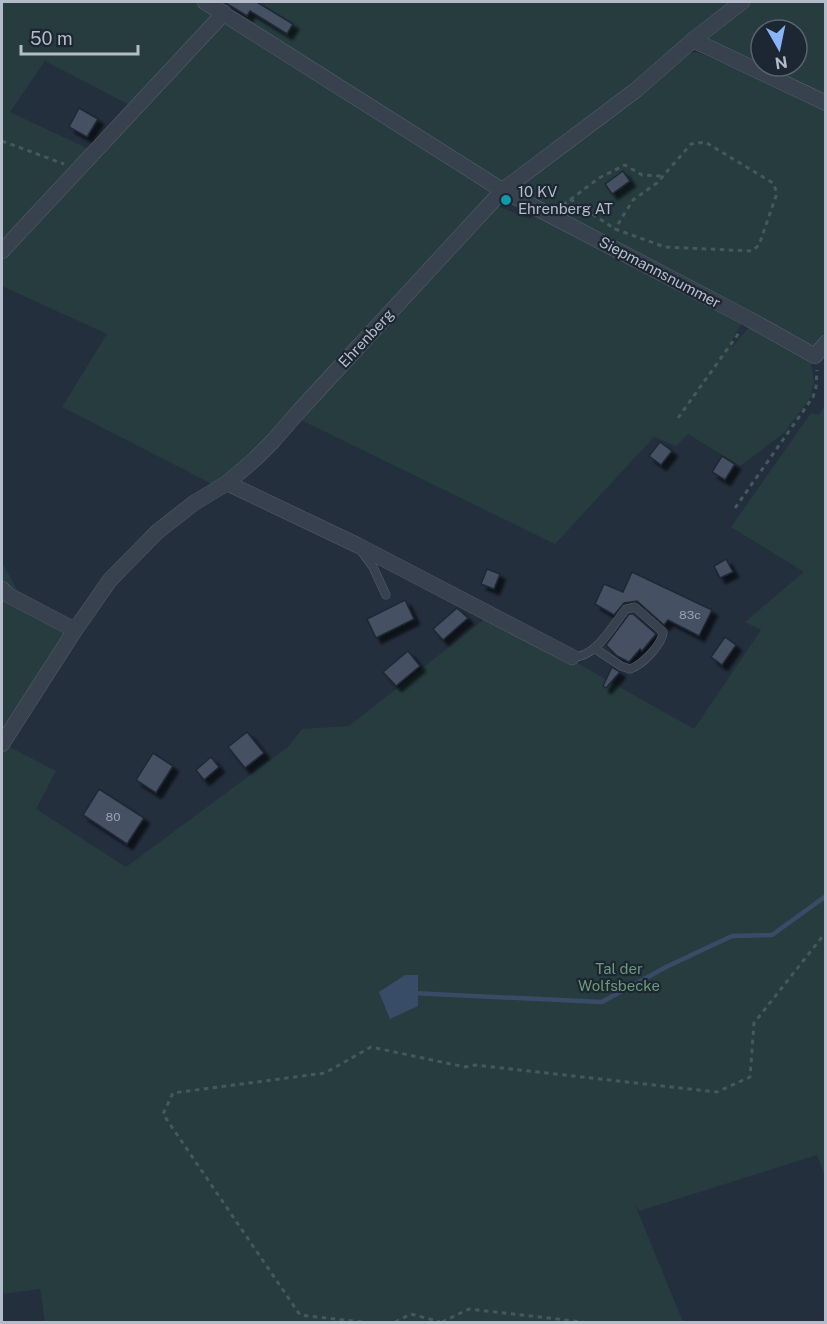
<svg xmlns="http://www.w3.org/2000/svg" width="827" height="1324" font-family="'Public Sans',sans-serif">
<defs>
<filter id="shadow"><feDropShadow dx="5.5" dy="5.5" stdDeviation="1.5" flood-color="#0009"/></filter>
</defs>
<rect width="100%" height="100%" fill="#242f3e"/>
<g fill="#263c3f" fill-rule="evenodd">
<path d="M2,2h823v104l-138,-63 -186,148 -250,267 -37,27 -152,-78 45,-73 -105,-48zM761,30h36v36h-36zM45,61l94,49 -42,43 -87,-41z"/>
<path d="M697,52l128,57v227l-11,15 -67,-36 -18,30 3,2 19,-22 60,38 3,19 -4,16 -26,35 -44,33 -52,-32 -12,12 -22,-9 -99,107 -256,-125 194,-215 37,15 7,-7 23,2 -45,-25 170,-135z"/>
<path d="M825,405v771l-8,-21 -178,56 -5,-9 49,120h-638l-5,-33 -38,5v-732l15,28 59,34 -10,32 -56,91 46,24 -20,38 90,58 162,-120 14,-18 47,-3 142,-112 203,115 67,-99 -16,-8 59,-50 -73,-45 80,-114 8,2z"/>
</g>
<path fill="#394c67" d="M405,975h13v31l-28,13 -11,-27z"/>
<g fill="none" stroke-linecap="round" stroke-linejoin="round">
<path stroke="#394c67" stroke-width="4.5" d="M412,993l190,9 64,-35 66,-31 40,-1 54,-39"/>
</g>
<g fill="#455162" stroke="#1f2835" stroke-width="1.5" filter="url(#shadow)">
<path d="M224,2h33l36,22 -6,10 -37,-23 -3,5z"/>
<path d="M79,108l19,11 -11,18 -18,-10z"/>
<path d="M623,171l7,10 -18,13 -7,-10z"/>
<path d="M660,442l12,9 -11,14 -12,-9z"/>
<path d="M722,456l13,8 -10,16 -13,-8z"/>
<path d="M726,559l7,13 -13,6 -6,-12z"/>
<path d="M487,569l13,5 -6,15 -13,-5z"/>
<path d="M632,572l80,38 -13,26 -31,-16 -4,5 -27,-24 -13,2 -10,12 -19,-11 9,-20 19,8z"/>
<path d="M405,600l9,19 -38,19 -9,-19z"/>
<path d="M457,608l11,10 -25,22 -10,-11z"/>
<path d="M629,614h4l23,20 -14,17 -2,-2 -11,13 -12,-6 -11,-11z"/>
<path d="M725,637l11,8 -14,20 -11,-8z"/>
<path d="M408,651l12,15 -24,20 -13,-14z"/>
<path d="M612,667l8,5 -14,16 -3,-2z"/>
<path d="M247,732l17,21 -19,15 -17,-21z"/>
<path d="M153,753l20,13 -17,27 -20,-13z"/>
<path d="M211,757l8,10 -15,13 -8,-10z"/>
<path d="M99,789l45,29 -17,26 -44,-29z"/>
</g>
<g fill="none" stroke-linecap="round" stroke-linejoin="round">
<defs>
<g id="service">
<path d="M362,552l11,15 13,28"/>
<path d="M572,657c24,1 40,-31 54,-48l9,-2 28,25c-1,13 -21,33 -33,37l-9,-3 -27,-18"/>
</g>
<g id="minor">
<path d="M205,2l297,188 247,129 66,37 11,-13"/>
<path d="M693,40l133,63"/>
<path d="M2,251l222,-238"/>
<path d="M227,483l130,62 215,112"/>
<path d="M2,589l6,6 67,35"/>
<path d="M2,744l73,-114 35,-50 47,-48 37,-29 33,-20 28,-24 18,-18 27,-31 203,-220 133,-100 57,-50 49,-38"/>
</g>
</defs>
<use href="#service" stroke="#565f6c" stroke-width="9"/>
<use href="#minor" stroke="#565f6c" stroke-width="16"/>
<g stroke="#44595c" stroke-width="3" stroke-dasharray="4.5 4.5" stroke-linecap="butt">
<path d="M2,141l62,23"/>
<path d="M570,199l45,30 50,18 87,4 7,-6 18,-52 -4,-10 -68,-41 -14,2 -34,39 -24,17 -18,29"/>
<path d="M563,205l36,-27 26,-13 17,10 20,1"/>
<path d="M678,418l63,-88"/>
<path d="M735,508l78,-111 3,-10 1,-17"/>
<path d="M362,1322l-62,-7 -137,-201 10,-21 152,-20 46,-26 94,20 10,-2 242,27 33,-15 4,-54 72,-91"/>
<path d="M395,1322l16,-8 29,8"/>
<path d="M442,1322l27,-13 114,13"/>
</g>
<use href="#service" stroke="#38414e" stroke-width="8"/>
<use href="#minor" stroke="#38414e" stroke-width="15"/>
</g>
<circle fill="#0f9aa8" stroke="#1d2633" stroke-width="2" cx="506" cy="200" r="6"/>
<g text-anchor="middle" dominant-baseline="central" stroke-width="4.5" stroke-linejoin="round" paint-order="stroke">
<g font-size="12" fill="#98a1af">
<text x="690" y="615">83c</text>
<text x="113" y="817">80</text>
</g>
<g font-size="15" fill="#b4bcc9" stroke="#1d2633" text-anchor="start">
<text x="518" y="191">10 KV<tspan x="518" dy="17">Ehrenberg AT</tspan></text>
</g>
<g font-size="15" fill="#b4bcc9" stroke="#1d2633">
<text transform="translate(660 272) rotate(28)">Siepmannsnummer</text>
<text transform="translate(366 338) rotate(-47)">Ehrenberg</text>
</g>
<g font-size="15" fill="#6b9a76" stroke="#1d2633">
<text x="619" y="968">Tal der<tspan x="619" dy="17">Wolfsbecke</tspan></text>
</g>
</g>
<rect width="827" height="1324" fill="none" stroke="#b4bcc9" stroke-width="6"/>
<g transform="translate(779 48) rotate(171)"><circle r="28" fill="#1d2633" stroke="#59626f" stroke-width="1.5"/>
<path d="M0-4.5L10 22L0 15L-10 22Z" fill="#8ab4f8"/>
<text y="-9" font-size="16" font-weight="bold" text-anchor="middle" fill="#b4bcc9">N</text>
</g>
<path d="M21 45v9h117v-9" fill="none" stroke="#b4bcc9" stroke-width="3"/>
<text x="30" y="45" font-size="18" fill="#b4bcc9" stroke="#1d2633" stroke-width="4.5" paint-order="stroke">50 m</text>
</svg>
